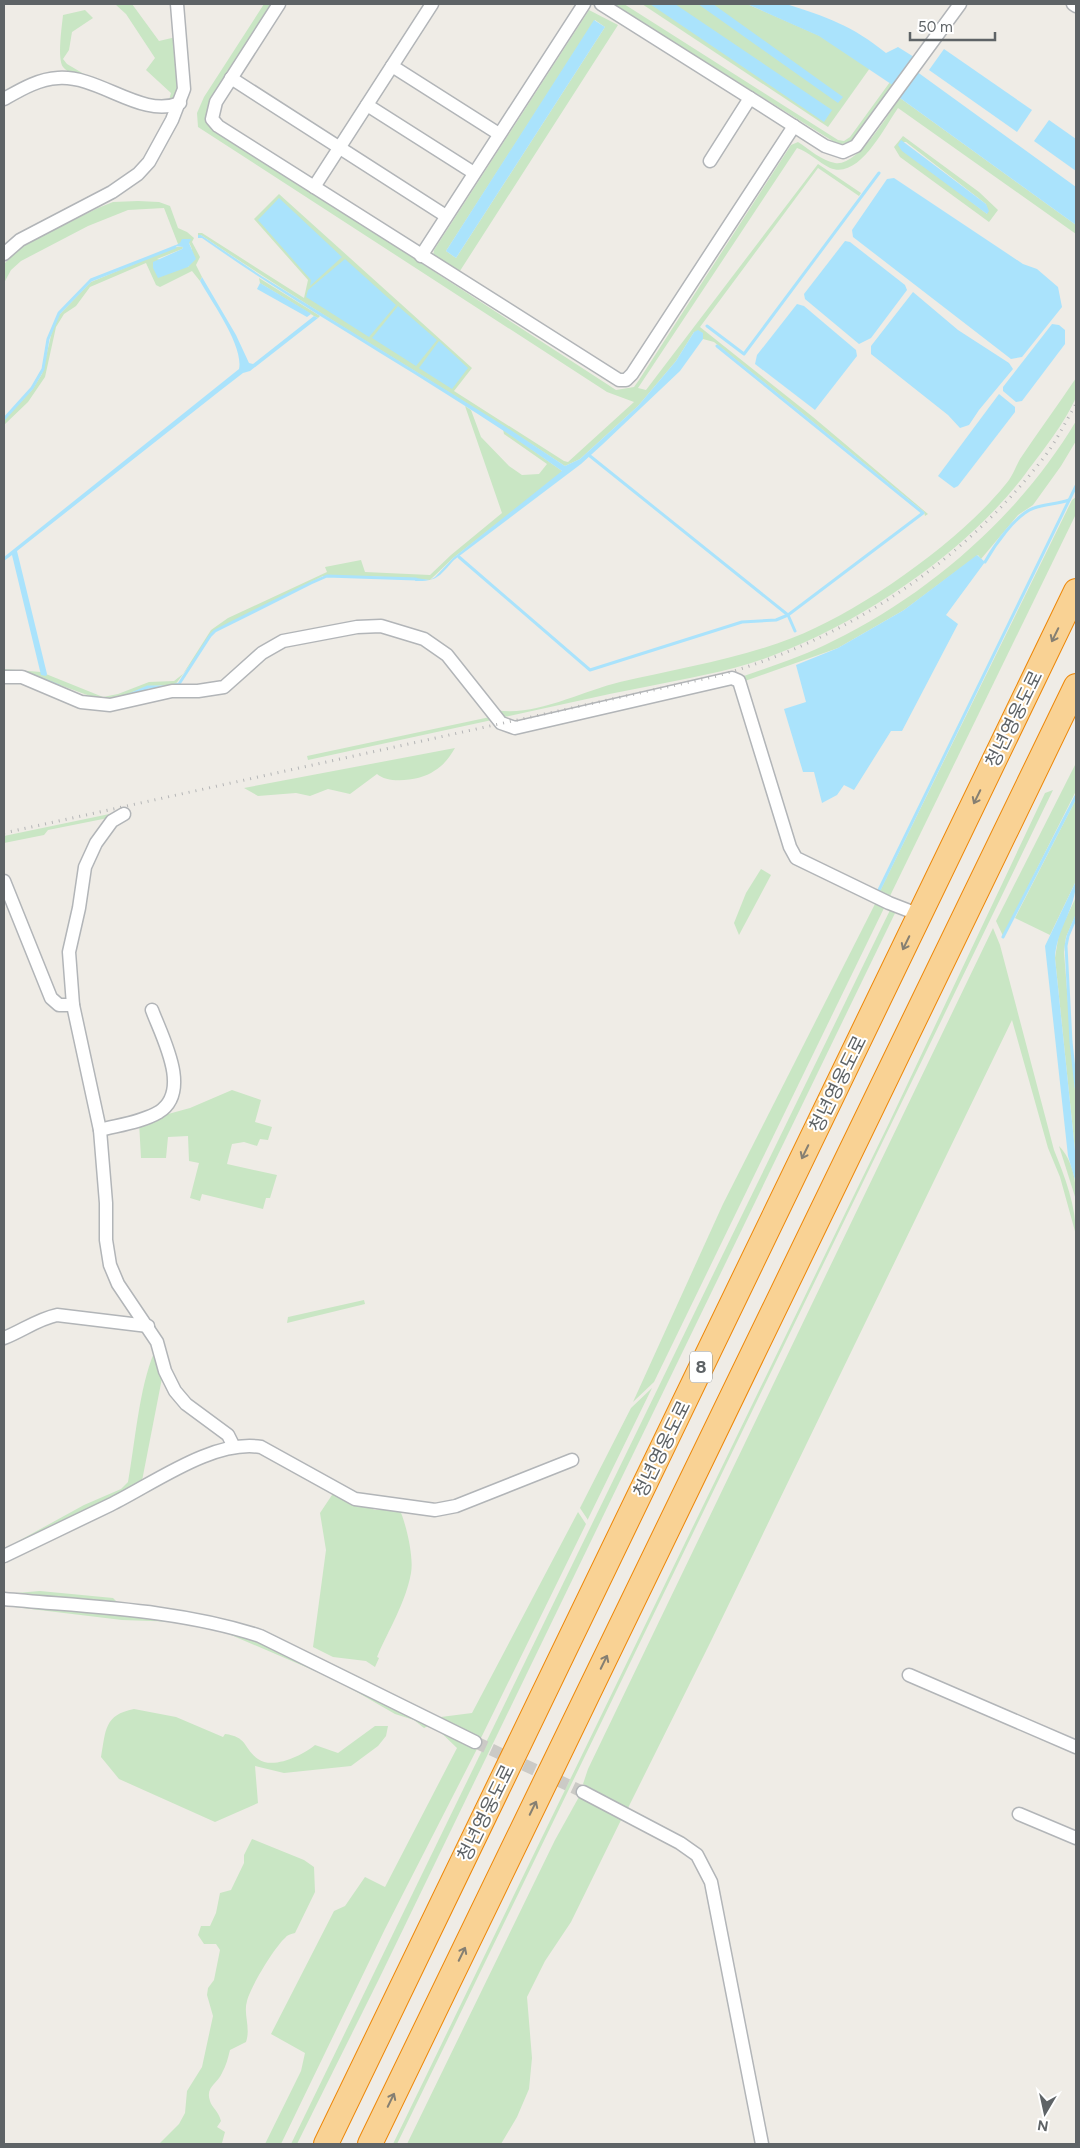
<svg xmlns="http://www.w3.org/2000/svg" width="1080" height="2148" font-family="Figtree,'Noto Sans KR',sans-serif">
<rect width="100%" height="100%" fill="#efece6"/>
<g fill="#c9e6c4" fill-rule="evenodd">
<path d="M115,4h17l27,37 17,-4 3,55 -1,5 -9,3 2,-7 -25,-23 9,-12 -29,-44z"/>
<path d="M264,4l6,1 -61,98 -3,11 3,11 407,265 18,-3 5,-7 152,-235 7,-3c11,7 24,19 37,21 23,4 52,-48 65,-65l176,127v9l-178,-126c-14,20 -39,72 -68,60 -12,-6 -21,-16 -33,-20l-159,240 8,2 172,-226 43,29 -2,3 -41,-28 -118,159 113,90 115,97 -3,2 -1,-4 -210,-170 -11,-3v-6l-9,-1 -18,29 -38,45 -58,53 -15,7c-120,-79 -245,-150 -364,-231h-3v-2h4l102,65 4,-18 -54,-61 25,-25 193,174 -18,23 110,70 4,1 66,-60 -27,-10 -409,-265 -1,-14 7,-16z"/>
<path d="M613,4h11l214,136 6,1 6,-4 40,-55 5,4 -42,55 -14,4z"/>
<path d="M642,4h105l73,32 50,32 -42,59z"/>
<path d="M85,10l8,8 -21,14 -3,18 -6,9 4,5 22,13c-8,-2 -21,-3 -26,-10 -6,-9 -1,-41 0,-52z"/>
<path d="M589,10l29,15 -160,249 -25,-18 1,-6zM595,20l10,7 -149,231 -10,-7z"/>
<path d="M903,136l76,56 19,18 -9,12 -89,-65 -6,-10zM903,142h3l80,62 1,10 -85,-66z"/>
<path d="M138,201l21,1 11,4 8,22 9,4 7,6 -2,4 8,15 -4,8 6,12 -2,4 -8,-10 -32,16 -4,-2 -10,-22 -56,24 -14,19 -12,8 -8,13 -11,50 -17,25 -24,23v-5l28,-30 10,-16 11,-47 6,-12 32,-33 84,-35h8l-1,2 -25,10 31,8c5,-7 6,-17 1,-24l-11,1 -14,-36 -36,2 -40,16 -67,35 -10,9 -7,13v-19l19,-19 75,-37 15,-6z"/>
<path d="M259,278l61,38 -2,2 -4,-2 -54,-33z"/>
<path d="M1076,378c0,6 2,14 0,19 -9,23 -35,56 -50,76 -58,78 -162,148 -252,182 -41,16 -86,23 -129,32 -47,9 -94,20 -141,30l-8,-7c39,7 86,-19 124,-28 56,-13 118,-23 172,-44 68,-26 167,-96 213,-153 7,-7 10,-17 15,-26 18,-27 38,-54 56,-81z"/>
<path d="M465,406l6,4 10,27 28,29 13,9 17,-1 8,-10 -43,-30 -1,-5 59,42v2l-109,85 -23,22 -61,-4h-46l-108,55 -40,54 -27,1 -20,8 -27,6 -66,-24 -31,-2v-5l37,3 62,25 15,-3 31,-12 25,-1 9,-7 28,-44 17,-12 99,-46 -2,-5 36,-7 4,12 65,3 21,-20 51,-42z"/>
<path d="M1076,421v20l-15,25 -28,39 -15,10 -37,44 -3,-4 -74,55 -66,38 -96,34 -1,-5c31,-11 63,-21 92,-36 97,-47 188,-127 243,-220z"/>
<path d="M1076,497v17l-187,384 -10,-5 193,-393z"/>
<path d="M490,717l2,3 -184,40 -1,-4z"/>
<path d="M455,748c-6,10 -11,17 -21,23 -12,9 -45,14 -57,3l-27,20 -22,-5 -18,7 -14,-3 -38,3 -14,-8z"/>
<path d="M1075,765l1,26 -73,145 -7,-15z"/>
<path d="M1053,790l-656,1354h-4l497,-1023 155,-328z"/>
<path d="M1076,799v82l-26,54 -35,-17z"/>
<path d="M119,812l-6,5 -65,13 -4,5 -40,8v-7z"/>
<path d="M761,869l10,6 -32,60 -5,-12 12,-30z"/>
<path d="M1076,897v17l-10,23 -2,15 12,151v57l-21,-202 4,-25z"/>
<path d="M877,900l9,4 -232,478 -21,20 90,-198z"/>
<path d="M892,906l5,3 -519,1072 -81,163h-6z"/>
<path d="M993,928l7,17 54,205c11,27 22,56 22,85l-16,-58 -12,-29 -36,-128 -301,621 -83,167 -45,-24 5,-15z"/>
<path d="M232,1090l29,10 -6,22 17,5 -4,13 -8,-1 -3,7 -13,-4 -12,2 -5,20 50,11 -7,23h-4l-3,11 -61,-15 -2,7 -10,-3 9,-35 -10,-2 -1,-25 -20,1 -2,21h-25l-2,-36 51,-14z"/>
<path d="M1059,1146c14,15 17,34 17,54z"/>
<path d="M364,1300l1,4 -78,19 1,-6z"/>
<path d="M154,1353l9,20 -22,113 -137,67v-4l80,-44 37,-16 7,-7c7,-38 11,-94 26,-129z"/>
<path d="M652,1388l-64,131v1l-8,-12 51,-100z"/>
<path d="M334,1492l41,18 24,-2c7,15 15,49 12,65 -5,29 -23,58 -34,84l2,1 -4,9 -9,-6 -33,-4 -20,-10 13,-97 -6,-37z"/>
<path d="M578,1512l8,12 -106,216 -47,-22 39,-5z"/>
<path d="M40,1591l73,7 8,8 -117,-12z"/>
<path d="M7,1601l146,15 105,22 220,109 -93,182 -104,215h-16l36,-73 4,-18 -34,-19 63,-123 11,-5 20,-29 20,10 72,-139 -25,-24 -8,4 -10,-8 -19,-6 -59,-34 -112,-48 -44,-10 -58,-2 -116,-14z"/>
<path d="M134,1709l42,8 47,20 2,-3c23,3 18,14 33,25 15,11 45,-4 57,-14l23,8 37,-27h13l-2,10 -8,10 -27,20 -67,7 -29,-7 3,37 -43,19 -96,-43 -18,-22c5,-27 3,-42 33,-48z"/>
<path d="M580,1795l42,23 -51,104 -26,39 -18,36 5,61 -3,31 -12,28 -16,27h-94l148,-304z"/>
<path d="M252,1839l52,21 10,7 1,25 -20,41c-4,1 -8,2 -10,5 -11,10 -34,48 -38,63 -4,13 4,26 -1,41l-16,8c-2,8 -4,16 -8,23 -4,10 -17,14 -12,28 2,7 8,9 11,20l-4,6 8,5 -3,11 -63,1 20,-20 6,-11 2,-22 15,-24 11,-51 -6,-21 1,-7 6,-8 6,-30 -4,-6h-12l-6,-9 3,-9h9l6,-13 4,-20 11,-3 13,-27v-8z"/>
</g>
<g fill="#aae3fc">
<path d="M650,4h25l157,106 -8,12z"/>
<path d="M698,4h15l130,93 -5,6z"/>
<path d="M747,4c11,0 28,-3 39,0 39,12 67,22 100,49l12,-6 16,10 -5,9 167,121v38l-176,-127 3,-6 -84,-56z"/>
<path d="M594,20l11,7 -149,231 -10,-7z"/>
<path d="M944,49l88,61 -15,22 -88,-62z"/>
<path d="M1049,120l27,19v32l-42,-30z"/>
<path d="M901,140l85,64 3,7 -2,3 -85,-63 -4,-6z"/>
<path d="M894,178l129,86 14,5 21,18 4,20 -40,50 -11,2 -158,-122 -1,-7 35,-51z"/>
<path d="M279,198l63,59 -32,29 1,-6 -53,-60z"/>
<path d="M198,235h3l62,42 243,150 59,39 15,-7 58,-53 38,-45 18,-29 4,-2 5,3v6l-23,32 -77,73 -22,20 -127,96c-14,15 -16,22 -39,21l1,-3 14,2 5,-3 18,-19 109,-87c-117,-84 -244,-151 -360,-233h-4z"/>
<path d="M182,239h9l-2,4 7,16 -8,8 -30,11 -5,-10v-6l29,-13 1,-2 -9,-1 6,-3z"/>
<path d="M845,241l5,1 55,43 2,5 -36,48 -12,6 -54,-45 -1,-5z"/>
<path d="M345,259l51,46 -27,32 -63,-40 2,-7z"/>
<path d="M202,277l34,58 13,28 4,1 61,-48 4,2 -68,53 -7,2 -22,17 -204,161 30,123 -1,2 -5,-1 -29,-120 -8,6v-4l235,-188c5,-23 -28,-68 -39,-88z"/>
<path d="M260,283l50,30 1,1 -4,3 -50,-28z"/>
<path d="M913,292l45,38 51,33 4,6 -34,41 -10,15 -9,3 -12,-13 -77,-61v-8z"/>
<path d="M797,304l7,2 52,44 1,6 -42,54 -60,-46 2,-9z"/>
<path d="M398,306l39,34 -21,26 -44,-28z"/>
<path d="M1052,324l7,1 6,5v14l-43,57 -6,1 -13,-11v-4z"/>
<path d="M439,341l29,27 -16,21 -33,-21z"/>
<path d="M999,394l16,13v5l-57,74 -4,2 -16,-12z"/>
<path d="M977,555l8,7 -39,53 12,9 -56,107h-11l-37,59 -10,-5 -7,10 -15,8 -8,-31h-11l-19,-63 22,-7 -10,-37 42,-17 66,-38z"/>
<path d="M1076,881c0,28 -20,49 -21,77l21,202v23l-8,-27 -23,-210z"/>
</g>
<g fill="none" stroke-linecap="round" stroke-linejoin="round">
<g stroke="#aae3fc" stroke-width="3">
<path d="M707,326l37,28 135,-181"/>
<path d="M4,419l28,-31 11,-19 5,-30 11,-26 32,-33 84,-33"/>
<path d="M590,456l198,159 7,16"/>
<path d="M459,557l131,113 152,-48 34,-2 12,-5 135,-102 -206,-167"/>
<path d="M985,562c9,-16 31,-48 49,-54 11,-4 24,-4 35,-8"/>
<path d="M34,676l25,10"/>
<path d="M175,685l4,-1 31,-48 5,-5 96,-48 16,-7 89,3"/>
<path d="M129,695l19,-8h16"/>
<path d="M878,892l198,-406"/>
<path d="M1076,917l-8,19 -2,10 5,96 5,45"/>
<path d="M1003,937l73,-141"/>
</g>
<path stroke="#cbcac6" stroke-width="12" stroke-dasharray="12 6" stroke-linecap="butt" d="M475,1742l108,50"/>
<defs>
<g id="street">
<path d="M279,4l-63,98 -4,17 6,7 401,254h7l6,-6 162,-248"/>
<path d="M601,4l149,94"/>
<path d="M1073,4l3,2"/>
<path d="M392,66l107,68"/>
<path d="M231,78l215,138"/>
<path d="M4,99c16,-9 34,-20 54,-21 42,-3 83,41 122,25"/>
<path d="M367,105l107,68"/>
<path d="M710,161l40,-63 75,48 18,6 13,-6 104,-142"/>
<path d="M314,187l118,-183"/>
<path d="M4,254l16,-14 92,-48 26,-18 11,-12 23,-42 12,-31 -7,-85"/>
<path d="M421,256l163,-252"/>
<path d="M4,677h18l59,25 29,3 62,-14h26l26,-4 38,-34 21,-12 74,-14 24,-1 43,13 23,16 54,68 14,5 217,-50 7,3 51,166 6,11 93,45 31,12"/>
<path d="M4,881l47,117 8,7h14l27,125 6,73v37l4,25 8,19 39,58 8,29 10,20 11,13 42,31 6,12"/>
<path d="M73,1005l-4,-53 10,-44 6,-41 11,-24 16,-22 12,-7"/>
<path d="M100,1130c19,-5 42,-8 59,-18 33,-21 3,-75 -7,-102"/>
<path d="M4,1338c18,-7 34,-19 53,-23l91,11"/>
<path d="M4,1556c35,-17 71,-34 106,-51 43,-21 103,-66 151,-58l94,52 80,11 21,-4 116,-46"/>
<path d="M4,1599c85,8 174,10 256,37l215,106"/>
<path d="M909,1675l167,72"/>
<path d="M583,1792l97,51 17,12 14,27 51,262"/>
<path d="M1019,1814l57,24"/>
</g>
<g id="highway">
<path d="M326,2144l750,-1553"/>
<path d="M370,2144l706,-1458"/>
</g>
</defs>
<use href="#street" stroke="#b2b5b8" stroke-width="15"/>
<use href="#highway" stroke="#ed8708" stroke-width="26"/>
<use href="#street" stroke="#fff" stroke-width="12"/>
<use href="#highway" stroke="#f9d294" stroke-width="24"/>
<path stroke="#b4b5b6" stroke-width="3" stroke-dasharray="1 6" stroke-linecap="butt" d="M4,833l713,-157c129,-36 246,-113 328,-220 12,-16 21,-35 31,-52"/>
</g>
<defs><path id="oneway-shaft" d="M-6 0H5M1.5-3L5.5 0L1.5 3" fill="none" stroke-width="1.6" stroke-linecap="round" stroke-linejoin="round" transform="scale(1.25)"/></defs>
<g stroke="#857f72">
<use href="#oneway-shaft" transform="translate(1055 635) rotate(116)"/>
<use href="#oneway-shaft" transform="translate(977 797) rotate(116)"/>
<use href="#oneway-shaft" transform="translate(906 943) rotate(116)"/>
<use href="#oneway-shaft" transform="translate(805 1152) rotate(116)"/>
<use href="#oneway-shaft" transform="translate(604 1662) rotate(-64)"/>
<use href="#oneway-shaft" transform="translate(533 1808) rotate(-64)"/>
<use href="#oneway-shaft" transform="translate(462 1954) rotate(-64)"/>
<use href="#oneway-shaft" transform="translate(391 2100) rotate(-64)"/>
</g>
<g text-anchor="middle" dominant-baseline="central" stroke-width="4" stroke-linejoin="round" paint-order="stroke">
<rect fill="#fff" stroke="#8e9294" stroke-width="1" x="690" y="1351.5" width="22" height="31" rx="4"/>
<g font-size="18" font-weight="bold" fill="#5e6366">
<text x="701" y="1367">8</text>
</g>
<g font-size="19" fill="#5e6366" stroke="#fff">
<text transform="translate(1014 719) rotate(-64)">청년영웅도로</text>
<text transform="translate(838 1084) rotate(-64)">청년영웅도로</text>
<text transform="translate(662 1449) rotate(-64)">청년영웅도로</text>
<text transform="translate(486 1813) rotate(-64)">청년영웅도로</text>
</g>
</g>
<rect width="1080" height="2148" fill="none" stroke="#5e6366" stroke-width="10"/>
<g transform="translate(1045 2113) rotate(189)" stroke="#ffffff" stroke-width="4" paint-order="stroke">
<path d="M0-4L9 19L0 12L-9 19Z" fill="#5e6366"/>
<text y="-8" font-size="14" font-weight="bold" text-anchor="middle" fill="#5e6366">N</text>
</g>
<path d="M910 32v8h85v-8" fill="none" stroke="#5e6366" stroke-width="2.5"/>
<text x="918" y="32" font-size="15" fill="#5e6366" stroke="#ffffff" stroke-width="4" paint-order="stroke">50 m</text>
</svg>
